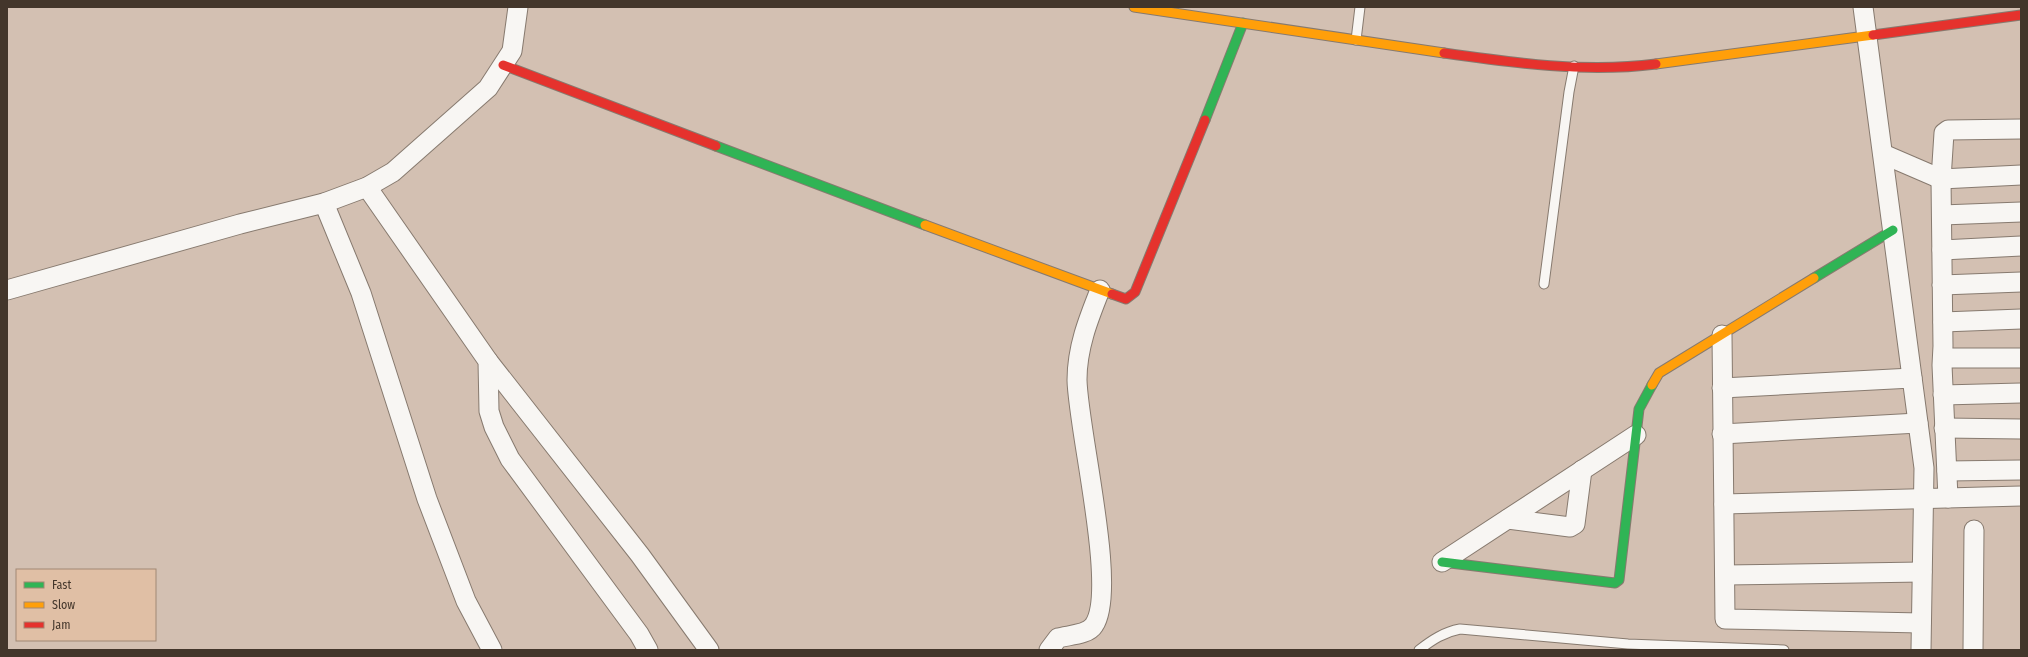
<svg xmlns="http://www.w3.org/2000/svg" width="2028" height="657" font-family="'Fira Sans Condensed',sans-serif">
<rect width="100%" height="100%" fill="#d3c0b2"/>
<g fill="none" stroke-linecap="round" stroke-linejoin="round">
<defs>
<g id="lane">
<path d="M1356,40l4,-33"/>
<path d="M1544,284l25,-192 5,-26"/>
<path d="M1419,650c13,-10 25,-18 41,-21l168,15 156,6"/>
</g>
<g id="street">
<path d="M1863,7l61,461 -3,182"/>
<path d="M1883,154l58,25 80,-4"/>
<path d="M367,187l121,174 1,50 5,16 16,32 129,175 9,16"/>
<path d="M324,203l37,90 66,206 39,102 26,49"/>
<path d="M1942,215l79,-3"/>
<path d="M1942,250l79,-4"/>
<path d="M1942,285l79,-3"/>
<path d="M7,290l233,-66 84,-21 43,-16 26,-15 95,-84 24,-37 6,-44"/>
<path d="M1943,322l78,-3"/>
<path d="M1722,335l3,284 196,4"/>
<path d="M1943,358h78"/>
<path d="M488,361l152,194 69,95"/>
<path d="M1722,388l190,-10"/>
<path d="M1943,395l78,-2"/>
<path d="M1944,428l77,1"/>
<path d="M1722,434l196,-11"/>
<path d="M1947,471l74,-1"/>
<path d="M1948,498l-6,-133 1,-19 -2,-167 3,-46 4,-3 73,-1"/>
<path d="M1724,504l297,-8"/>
<path d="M1508,519l62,8 5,-3 7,-54"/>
<path d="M1442,562l194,-127"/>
<path d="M1725,575l197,-3"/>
<path d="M1049,650l9,-12c11,-3 30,-3 36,-13 24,-35 -16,-195 -17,-245 0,-32 11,-60 23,-90"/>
<path d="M1973,650l1,-120"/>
</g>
<g id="fast">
<path d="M1205,120l38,-97"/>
<path d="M716,146l209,79"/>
<path d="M1814,278l79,-48"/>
<path d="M1442,562l173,21 4,-3 20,-171 13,-24"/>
</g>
<g id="slow">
<path d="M1134,7l310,46"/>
<path d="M1656,64l217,-29"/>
<path d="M925,225l187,69"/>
<path d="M1652,385l7,-12 155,-95"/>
</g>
<g id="jam">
<path d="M1873,35l148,-20"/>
<path d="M1444,53c70,10 142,20 212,11"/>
<path d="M503,65l213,81"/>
<path d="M1112,294l14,5 9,-7 70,-172"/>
</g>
</defs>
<use href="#lane" stroke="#877a6f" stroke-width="11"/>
<use href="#street" stroke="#877a6f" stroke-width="21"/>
<use href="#fast" stroke="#877a6f" stroke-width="11"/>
<use href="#slow" stroke="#877a6f" stroke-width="11"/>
<use href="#jam" stroke="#877a6f" stroke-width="11"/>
<use href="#lane" stroke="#f8f6f3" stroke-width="9"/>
<use href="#street" stroke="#f8f6f3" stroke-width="19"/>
<use href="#fast" stroke="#30b455" stroke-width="9"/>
<use href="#slow" stroke="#ff9f0a" stroke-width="9"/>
<use href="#jam" stroke="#e5322d" stroke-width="9"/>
</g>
<rect width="2028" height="657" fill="none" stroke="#43362b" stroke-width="16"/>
<rect x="16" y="569" width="140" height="72" fill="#e0bfa5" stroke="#a18874"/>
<rect x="24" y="582" width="20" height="6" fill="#30b455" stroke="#a18874"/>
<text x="52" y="589" font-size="12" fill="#43362b">Fast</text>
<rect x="24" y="602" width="20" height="6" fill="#ff9f0a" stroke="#a18874"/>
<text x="52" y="609" font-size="12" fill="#43362b">Slow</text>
<rect x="24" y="622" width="20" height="6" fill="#e5322d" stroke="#a18874"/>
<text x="52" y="629" font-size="12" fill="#43362b">Jam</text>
</svg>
